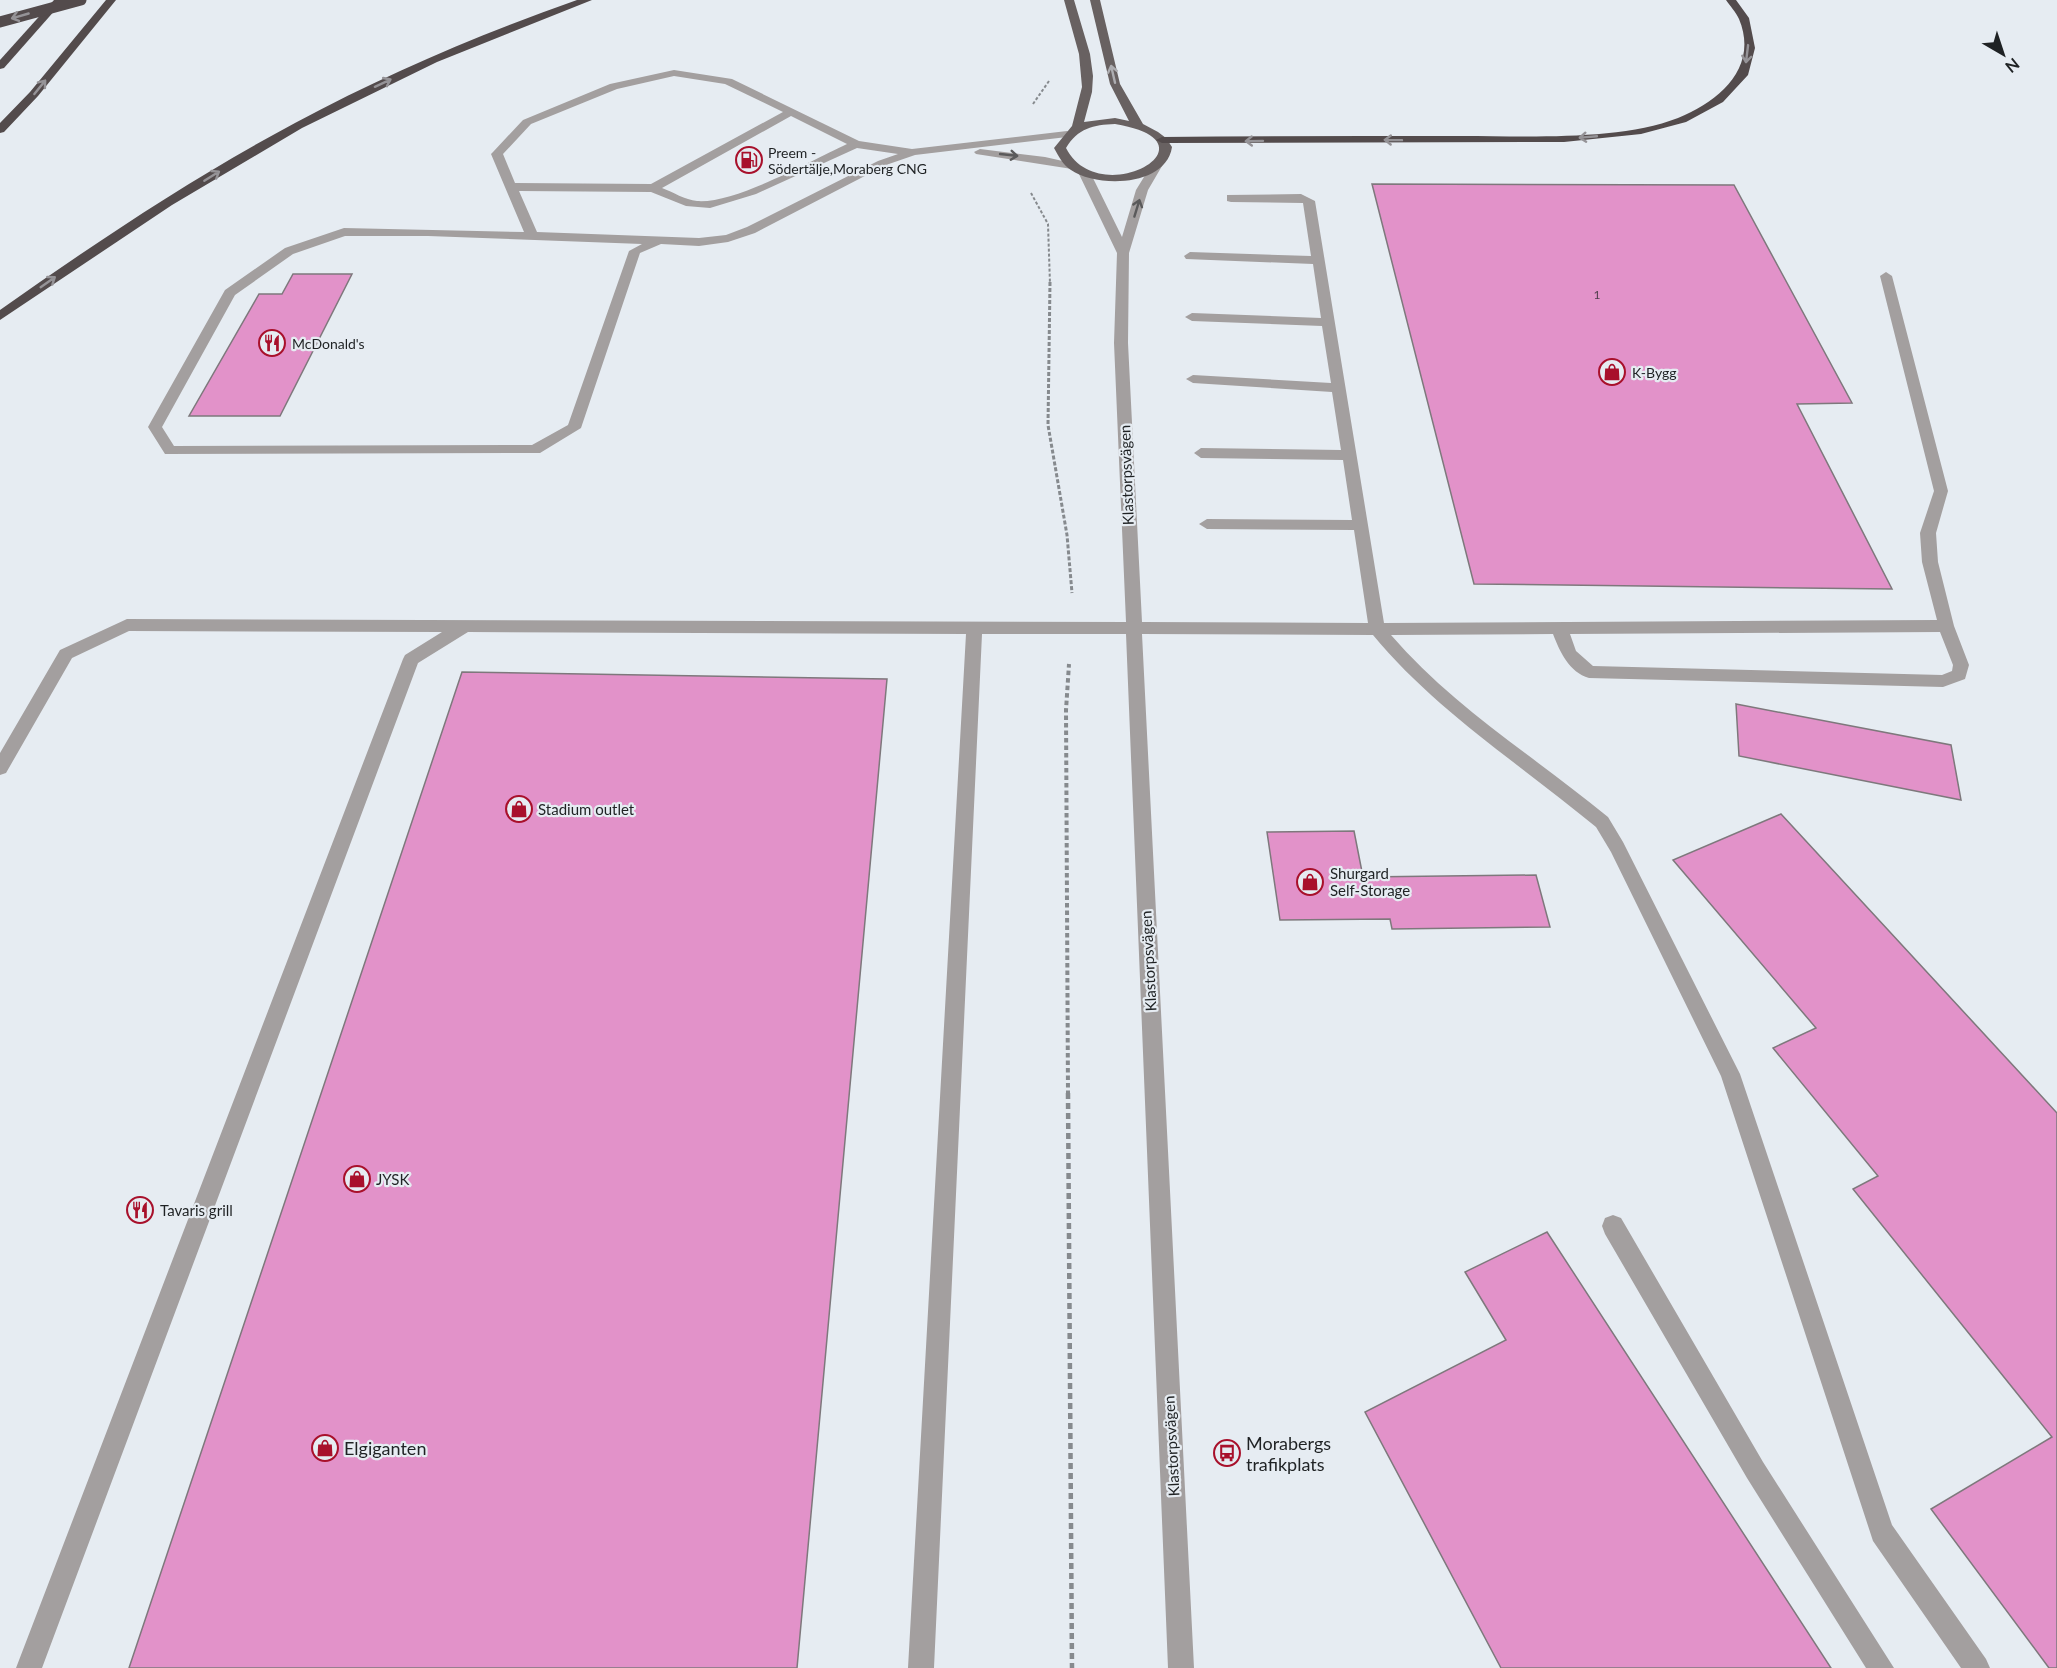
<svg xmlns="http://www.w3.org/2000/svg" width="2057" height="1668" font-family="Lato,sans-serif">
<rect width="100%" height="100%" fill="#e6ecf2"/>
<g fill="#e292c9" stroke="#7e787c" stroke-width="1.5">
<path d="M1372,184l362,1 118,218 -55,1 95,185 -418,-5z"/>
<path d="M293,274h59l-72,142h-91l70,-122h23z"/>
<path d="M462,672l425,7 -90,989h-668z"/>
<path d="M1736,704l215,41 10,55 -222,-44z"/>
<path d="M1781,814l276,299v555h-8l-118,-159 121,-72 -199,-248 25,-13 -105,-128 43,-20 -143,-168z"/>
<path d="M1354,831l9,46 173,-2 14,52 -158,2 -2,-10 -110,1 -13,-88z"/>
<path d="M1547,1232l284,436h-330l-136,-256 141,-72 -41,-68z"/>
</g>
<g fill="none" stroke-linecap="round" stroke-linejoin="round">
<g stroke="#868a8e" stroke-width="2" stroke-dasharray="3 2" stroke-linecap="butt">
<path d="M1033,104l16,-23"/>
<path d="M1031,193l17,31 2,60"/>
</g>
<path stroke="#868a8e" stroke-width="3" stroke-dasharray="4 2" stroke-linecap="butt" d="M1050,282l-2,143 19,110 5,58"/>
<path stroke="#868a8e" stroke-width="4" stroke-dasharray="4.5 3" stroke-linecap="butt" d="M1068,1095l-2,-385 3,-46"/>
<path stroke="#868a8e" stroke-width="4.5" stroke-dasharray="6 4" stroke-linecap="butt" d="M1068,1093l4,575"/>
<g fill="#a39f9f" fill-rule="evenodd">
<path d="M674,70l58,9 127,62 53,8 155,-18 6,3 -6,3 -152,18 -29,10 -131,68 -27,9 -29,4 -38,-2 -21,9 -59,175 -41,25 -375,1 -17,-27 77,-137 60,-42 59,-20 180,4 -33,-78 2,-2 30,-32 87,-36zM674,76l51,8 58,28 -132,72 -136,-1 -12,-29 28,-30 86,-35zM791,116l56,28c-37,17 -112,60 -150,57 -12,-1 -24,-9 -35,-13zM857,148l41,6 -20,7 -131,66 -21,8 -27,3 -162,-6 -18,-41 132,1 35,14 24,2 46,-14zM345,236h83l214,8 -13,7 -61,174 -36,20 -358,1 -12,-19 73,-132 58,-41z"/>
<path d="M980,149l65,8 31,7 2,2 -6,3 -96,-15 -2,-2z"/>
<path d="M1156,163l6,3 -14,24 -19,63 -1,90 14,279 226,1 -14,-93 -147,-1 -8,-5 8,-5 145,1 -9,-60 -142,-2 -7,-5 7,-5 140,2 -9,-58 -139,-9 -7,-4 7,-4 138,8 -9,-57 -130,-5 -7,-4 7,-4 129,5 -8,-54 -127,-5 -2,-3 6,-4 121,4 -8,-53 -72,-1 -4,-1v-6l74,-1 14,7 69,422 553,-3 -15,-58 -2,-29 14,-42 -54,-215 6,-4 6,4 56,215 -12,42 2,29 16,64 15,39 -4,14 -22,8 -354,-9c-20,-6 -29,-26 -36,-44l-162,1c62,72 144,122 217,182l15,25 117,232 152,451 94,134 4,9h-29l-88,-127 -152,-465 -110,-224 -15,-25c-76,-63 -160,-116 -223,-192l-231,-1 52,1034h-26l-42,-1034h-144l-48,1034h-26l58,-1034 -498,-2 -50,31 -376,1005h-26l387,-1009 2,-4 37,-23 -313,-1 -57,27 -66,115 -6,2v-22l60,-103 67,-31 999,3 -12,-279 3,-90 -39,-81 6,-4 6,4 32,65 14,-47 16,-26zM1940,632l13,33 -1,6 -10,4 -349,-9 -17,-15 -6,-17z"/>
<path d="M1613,1215l8,3 142,244 131,206h-28l-119,-190 -142,-244 -3,-8 3,-8z"/>
</g>
<path fill="#686161" fill-rule="evenodd" d="M1064,0h10l16,54 3,22 -1,16 -8,30 31,-4 14,3 -19,-37 -20,-84h10l20,84 23,40 15,8 8,6 6,9c-6,40 -75,41 -101,23 -8,-5 -12,-13 -17,-22l18,-22 10,-39 -3,-33zM1115,124c110,18 -16,89 -49,24 12,-20 27,-23 49,-24z"/>
<g fill="#534b4c" fill-rule="evenodd">
<path d="M54,0h10l-60,68 -4,1v-9z"/>
<path d="M106,0h10l-78,96 -34,36 -4,1v-10l30,-31z"/>
<path d="M577,0h15l-155,62 -135,66 -130,77 -172,115v-10c95,-67 192,-132 295,-187 91,-49 185,-89 282,-123z"/>
<path d="M1726,0h10l13,18 6,30 -7,27 -25,27 -37,20 -45,12 -77,8 -402,1 -6,-3 6,-3c100,-1 200,-1 300,-1 64,0 157,5 216,-18 42,-17 81,-51 61,-99 -3,-7 -9,-13 -13,-19z"/>
</g>
<path stroke="#534b4c" stroke-width="11" d="M0,22l81,-22"/>
</g>
<defs><path id="oneway-shaft" d="M-6 0H5M1.5-3L5.5 0L1.5 3" fill="none" stroke-width="1.6" stroke-linecap="round" stroke-linejoin="round" transform="scale(1.5)"/></defs>
<g stroke="#959397">
<use href="#oneway-shaft" transform="translate(20 16) rotate(164)"/>
<use href="#oneway-shaft" transform="translate(1747 54) rotate(97)"/>
<use href="#oneway-shaft" transform="translate(383 83) rotate(-25)"/>
<use href="#oneway-shaft" transform="translate(40 87) rotate(-51)"/>
<use href="#oneway-shaft" transform="translate(1588 137) rotate(175)"/>
<use href="#oneway-shaft" transform="translate(1393 140) rotate(-179)"/>
<use href="#oneway-shaft" transform="translate(1254 141) rotate(179)"/>
<use href="#oneway-shaft" transform="translate(212 176) rotate(-32)"/>
<use href="#oneway-shaft" transform="translate(48 282) rotate(-35)"/>
</g>
<use stroke="#adadb1" href="#oneway-shaft" transform="translate(1113 74) rotate(-103)"/>
<g stroke="#5a5a5b">
<use href="#oneway-shaft" transform="translate(1009 155) rotate(6)"/>
<use href="#oneway-shaft" transform="translate(1137 208) rotate(-73)"/>
</g>
<defs>
<symbol id="fuel-ring" viewBox="-11 -11 22 22"><circle r="9.5" fill="#e6ecf2" stroke="#a8102b" stroke-width="1.5"/><path d="M-5.5-6h7V0h2V4h1.3V-2.5L3-4.5l.8-.8L6-3V5H2.5V1h-1V6h-7ZM-4.2-4.7v3.2H.2V-4.7Z" fill="#a8102b"/></symbol>
<symbol id="restaurant-ring" viewBox="-11 -11 22 22"><circle r="9.5" fill="#e6ecf2" stroke="#a8102b" stroke-width="1.5"/><path d="M-5-6h1v4h1v-4h1v4h1v-4h1v5L-1.5 .5V6h-2V.5L-5-1ZM5-6V6H3V1.5H1.5Q1.5-4 5-6Z" fill="#a8102b"/></symbol>
<symbol id="shop-ring" viewBox="-11 -11 22 22"><circle r="9.5" fill="#e6ecf2" stroke="#a8102b" stroke-width="1.5"/><path d="M-5-2.5h2.3a2.7 3.5 0 0 1 5.4 0H5L5.5 6h-11ZM-1.5-2.5h3a1.5 2.3 0 0 0-3 0Z" fill="#a8102b"/></symbol>
<symbol id="bus-ring" viewBox="-11 -11 22 22"><circle r="9.5" fill="#e6ecf2" stroke="#a8102b" stroke-width="1.5"/><path d="M-5-6H5V4H4V6H2V4H-2V6H-4V4H-5ZM-3.5-4V0h7V-4ZM-3.5 1.2v1.5H-2V1.2ZM2 1.2v1.5H3.5V1.2Z" fill="#a8102b"/></symbol>
</defs>
<g fill-rule="evenodd">
<use href="#fuel-ring" x="734" y="145" width="30" height="30"/>
<use href="#restaurant-ring" x="257" y="328" width="30" height="30"/>
<use href="#shop-ring" x="1597" y="357" width="30" height="30"/>
<use href="#shop-ring" x="504" y="794" width="30" height="30"/>
<use href="#shop-ring" x="1295" y="867" width="30" height="30"/>
<use href="#shop-ring" x="342" y="1164" width="30" height="30"/>
<use href="#restaurant-ring" x="125" y="1195" width="30" height="30"/>
<use href="#shop-ring" x="310" y="1433" width="30" height="30"/>
<use href="#bus-ring" x="1212" y="1438" width="30" height="30"/>
</g>
<g text-anchor="middle" dominant-baseline="central" stroke-width="4.5" stroke-linejoin="round" paint-order="stroke">
<g font-size="12" fill="#503e4d">
<text x="1597" y="294">1</text>
</g>
<g font-size="14" fill="#1f2224" stroke="#e6ecf2" text-anchor="start">
<text x="768" y="152">Preem -<tspan x="768" dy="16">Södertälje,Moraberg CNG</tspan></text>
<text x="292" y="343">McDonald's</text>
<text x="1632" y="372">K-Bygg</text>
</g>
<g font-size="15" fill="#1f2224" stroke="#e6ecf2">
<text transform="translate(1126 475) rotate(-92)">Klastorpsvägen</text>
<text transform="translate(1148 961) rotate(-93)">Klastorpsvägen</text>
<text transform="translate(1171 1446) rotate(-93)">Klastorpsvägen</text>
</g>
<g font-size="15" fill="#1f2224" stroke="#e6ecf2" text-anchor="start">
<text x="538" y="809">Stadium outlet</text>
<text x="1330" y="873">Shurgard<tspan x="1330" dy="17">Self-Storage</tspan></text>
<text x="376" y="1179">JYSK</text>
<text x="160" y="1210">Tavaris grill</text>
</g>
<g font-size="18" fill="#1f2224" stroke="#e6ecf2" text-anchor="start">
<text x="1246" y="1443">Morabergs<tspan x="1246" dy="21">trafikplats</tspan></text>
<text x="344" y="1448">Elgiganten</text>
</g>
</g>
<g transform="translate(2003 54) rotate(141)" stroke="#e6ecf2" stroke-width="4.5" paint-order="stroke">
<path d="M0-4.5L10 22L0 15L-10 22Z" fill="#1f2224"/>
<text y="-9" font-size="16" font-weight="bold" text-anchor="middle" fill="#1f2224">N</text>
</g>
</svg>
